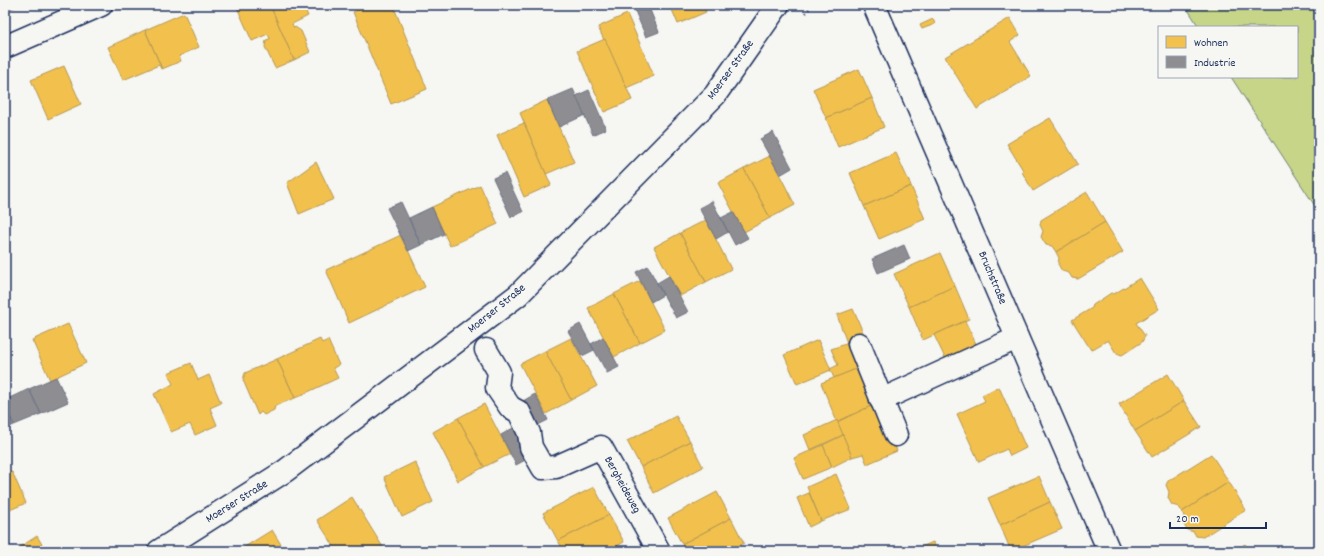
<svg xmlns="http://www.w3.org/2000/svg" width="1324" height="556" font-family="Dekko,sans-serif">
<rect width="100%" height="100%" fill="#f6f6f2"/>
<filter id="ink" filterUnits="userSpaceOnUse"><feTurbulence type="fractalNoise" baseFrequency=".025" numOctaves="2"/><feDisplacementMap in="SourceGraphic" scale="8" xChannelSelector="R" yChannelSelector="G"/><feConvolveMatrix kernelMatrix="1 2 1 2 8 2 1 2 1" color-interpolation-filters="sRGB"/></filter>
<g filter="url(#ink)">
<path fill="#c7d589" stroke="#718274" d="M1185,5h134v207l-88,-135h66v-50h-98z"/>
<g fill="#f2c14e" stroke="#b29553">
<path d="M5,5h14l-14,6z"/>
<path d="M236,5h34l24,55 -19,8 -10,-21 1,-7 4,-1 -2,-5 -16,7z"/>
<path d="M270,5h33l5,11 -16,8 2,4 1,-1 6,4 9,21 -16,8z"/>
<path d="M370,5h23l34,84 -36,15 -38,-92z"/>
<path d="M670,5h33l3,7 -28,12z"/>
<path d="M184,13l15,34 -20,9 2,5 -19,8 -17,-39z"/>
<path d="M627,14l27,62 -28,12 -28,-61z"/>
<path d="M1010,18l10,17 -10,7 21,34 -54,33 -32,-52z"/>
<path d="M933,19l2,5 -13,5 -2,-4z"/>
<path d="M145,30l17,39h-1l-2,-4 -36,15 -15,-33z"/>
<path d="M605,39l27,61 -28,12 -27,-61z"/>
<path d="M64,66l17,38 -33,15 -17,-39z"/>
<path d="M859,69l13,29 -46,20 -13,-29z"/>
<path d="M872,98l12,29 -46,20 -12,-29z"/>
<path d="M547,100l27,62 -28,12 -26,-61z"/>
<path d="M1050,118l28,46 -45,27 -11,-19 1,-2 -16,-26z"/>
<path d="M524,123l27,62 -27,12 -27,-62z"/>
<path d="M896,153l15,33 -47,20 -14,-33z"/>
<path d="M770,156l25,49 -25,13 -26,-49z"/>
<path d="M316,162l18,37 -35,15 -12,-31z"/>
<path d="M744,169l26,49 -26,14 -26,-49z"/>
<path d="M480,185l18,39 -48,22 -18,-39z"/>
<path d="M911,186l14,33 -46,20 -15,-33z"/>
<path d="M1087,192l18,30 -49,30 -4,-6 -6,-1 -5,-8 2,-6 -3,-6 1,-5z"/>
<path d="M706,220l25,49 -25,13 -26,-49z"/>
<path d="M1105,222l18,30 -45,27 -6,-1 -3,-5 -7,-2 -4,-7 1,-6 -3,-6z"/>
<path d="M680,233l26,49 -26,14 -26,-49z"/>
<path d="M401,235l24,52 -76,36 -23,-53z"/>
<path d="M940,253l15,33 -46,21 -15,-33z"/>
<path d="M1140,278l19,31 -23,14 9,13 -3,6 -20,13 -6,-2 -8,-13 -17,10 -19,-30 20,-12 1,-3 18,-12 3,1z"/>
<path d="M640,281l25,49 -25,13 -26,-49z"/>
<path d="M955,286l14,33 -46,21 -14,-33z"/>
<path d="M614,294l26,49 -26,14 -26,-49z"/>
<path d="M853,309l12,28 -18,6 -10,-28z"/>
<path d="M965,321l12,25 -31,14 -12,-25z"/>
<path d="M68,324l18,39 -36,17 -18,-40z"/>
<path d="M571,338l26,48 -26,14 -26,-49z"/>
<path d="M320,339l2,4 6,-3 11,25 -6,3 5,10 -43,20 -18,-39z"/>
<path d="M818,340l13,30 -34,14 -13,-29z"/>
<path d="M851,342l10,25 -27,11 -4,-9 8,-4 -7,-16z"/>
<path d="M545,351l26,49 -25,14 -26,-50z"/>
<path d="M277,359l18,39 -20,8 -1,4 -10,5 -3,-3 -3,3 -15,-35 2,-7z"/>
<path d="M191,363l7,17 11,-5 12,28 -11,5 7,17 -22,10 -5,-11 -19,8 -17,-38 19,-10 -5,-11z"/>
<path d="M861,367l15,37 -39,18 -16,-39z"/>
<path d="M1168,374l16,27 -49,30 -16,-27z"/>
<path d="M999,387l27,61 -16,8 -3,-7 -28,13 -22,-48 28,-13 -3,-6z"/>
<path d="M1184,401l17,26 -49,30 -17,-26z"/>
<path d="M877,403l20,48 -30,13 -4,-10 -11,3 -15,-35z"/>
<path d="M484,404l26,50 -26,13 -26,-49z"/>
<path d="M676,416l14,25 -49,26 -14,-26z"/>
<path d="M458,418l26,49 -26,14 -25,-49z"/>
<path d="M837,420l6,15 -33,15 -6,-15z"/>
<path d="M843,435l9,22 -20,10 -9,-22z"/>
<path d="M690,441l13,26 -49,26 -13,-26z"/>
<path d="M823,445l9,22 -29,12 -9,-21z"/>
<path d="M1211,454l18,28 -47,30 -3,-5 -7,-2 -4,-7 1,-6 -3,-7 2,-4z"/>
<path d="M415,462l18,40 -31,15 -18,-40z"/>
<path d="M12,472l14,31 -21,9v-37z"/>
<path d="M836,474l15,35 -30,12 -14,-34z"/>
<path d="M1039,476l11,26 -50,23 -12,-27z"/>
<path d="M1229,482l17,28 -43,27 -7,-1 -2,-4 -7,-2 -4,-7 1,-7 -2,-4z"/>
<path d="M594,487l15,28 -51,26 -15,-28z"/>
<path d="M717,492l14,26 -49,26 -14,-26z"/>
<path d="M809,493l12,28 -12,6 -12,-29z"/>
<path d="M352,497l32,52 -3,2h-44l-20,-31z"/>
<path d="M1050,502l12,27 -51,22 -11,-26z"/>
<path d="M609,515l15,27 -16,9h-44l-6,-10z"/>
<path d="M731,518l13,25 -14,8h-44l-4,-7z"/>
<path d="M272,530l13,21h-47z"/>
<path d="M37,536l9,15h-32z"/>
<path d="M933,542l4,9h-25z"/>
<path d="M1245,544l4,7h-14z"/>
</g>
<g fill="#8d8d92" stroke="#6b7182">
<path d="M648,5l11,27 -13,5 -11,-26z"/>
<path d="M573,89l12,26 -26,12 -12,-27z"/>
<path d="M589,90l17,39 -13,6 -17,-39z"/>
<path d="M773,132l19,36 -12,7 -20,-36z"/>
<path d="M505,173l18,39 -12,5 -18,-39z"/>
<path d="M712,201l16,31 -12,7 -17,-31z"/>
<path d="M401,202l20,43 -13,6 -21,-43z"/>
<path d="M432,207l12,27 -23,11 -12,-27z"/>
<path d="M733,212l15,26 -13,7 -14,-27z"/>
<path d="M904,245l6,14 -32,14 -6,-14z"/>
<path d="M648,266l15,29 -12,7 -15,-30z"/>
<path d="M669,276l19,36 -12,6 -19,-35z"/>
<path d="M580,324l14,26 -12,6 -14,-25z"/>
<path d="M603,337l16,30 -12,6 -16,-29z"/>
<path d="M56,377l12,25 -27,12 -12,-25z"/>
<path d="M29,389l12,25 -27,11 -9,-19v-6z"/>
<path d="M535,394l13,26 -12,6 -13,-25z"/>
<path d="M5,406l9,19 -9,4z"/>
<path d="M513,428l16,30 -13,7 -15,-30z"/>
</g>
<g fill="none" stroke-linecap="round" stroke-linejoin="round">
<defs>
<g id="minor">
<path d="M874,5l235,546"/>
<path d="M5,47l96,-42"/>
<path d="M859,344l37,91"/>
<path d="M486,350l13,22 -2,16 13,19 9,5 10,21 2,14 12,21 13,-1 45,-20 58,104"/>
<path d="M881,400l136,-62"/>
<path d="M159,551l126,-80 233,-176 197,-200 63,-90"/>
</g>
</defs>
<use href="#minor" stroke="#1b2f5e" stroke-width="25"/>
<path stroke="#1b2f5e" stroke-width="2.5" stroke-dasharray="1 3" stroke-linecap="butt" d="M806,13l6,-8"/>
<use href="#minor" stroke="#f6f6f2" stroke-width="22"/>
</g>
</g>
<g text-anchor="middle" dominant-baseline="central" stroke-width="4" stroke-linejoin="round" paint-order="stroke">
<g font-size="12" fill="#1b2f5e" stroke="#f6f6f2">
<text transform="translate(731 70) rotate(-54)">Moerser Straße</text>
<text transform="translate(992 278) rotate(67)">Bruchstraße</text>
<text transform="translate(497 309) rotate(-39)">Moerser Straße</text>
<text transform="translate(622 485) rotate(61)">Bergheideweg</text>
<text transform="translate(237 502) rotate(-32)">Moerser Straße</text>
</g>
</g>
<rect width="1324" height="556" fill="none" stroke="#f6f6f2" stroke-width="20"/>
<rect x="10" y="10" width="1304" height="536" fill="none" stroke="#1b2f5e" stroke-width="1.5" filter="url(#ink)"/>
<rect x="1158" y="26" width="140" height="52" fill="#f6f6f2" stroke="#9ea6b7"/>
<rect x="1166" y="36" width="20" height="12" fill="#f2c14e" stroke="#9ea6b7"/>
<text x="1194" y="46" font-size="12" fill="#1b2f5e">Wohnen</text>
<rect x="1166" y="56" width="20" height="12" fill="#8d8d92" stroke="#9ea6b7"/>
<text x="1194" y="66" font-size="12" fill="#1b2f5e">Industrie</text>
<path d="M1170 522v6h96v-6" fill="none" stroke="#1b2f5e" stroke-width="2"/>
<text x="1176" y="522" font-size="12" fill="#1b2f5e" stroke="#f6f6f2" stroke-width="3" paint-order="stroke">20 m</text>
</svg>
